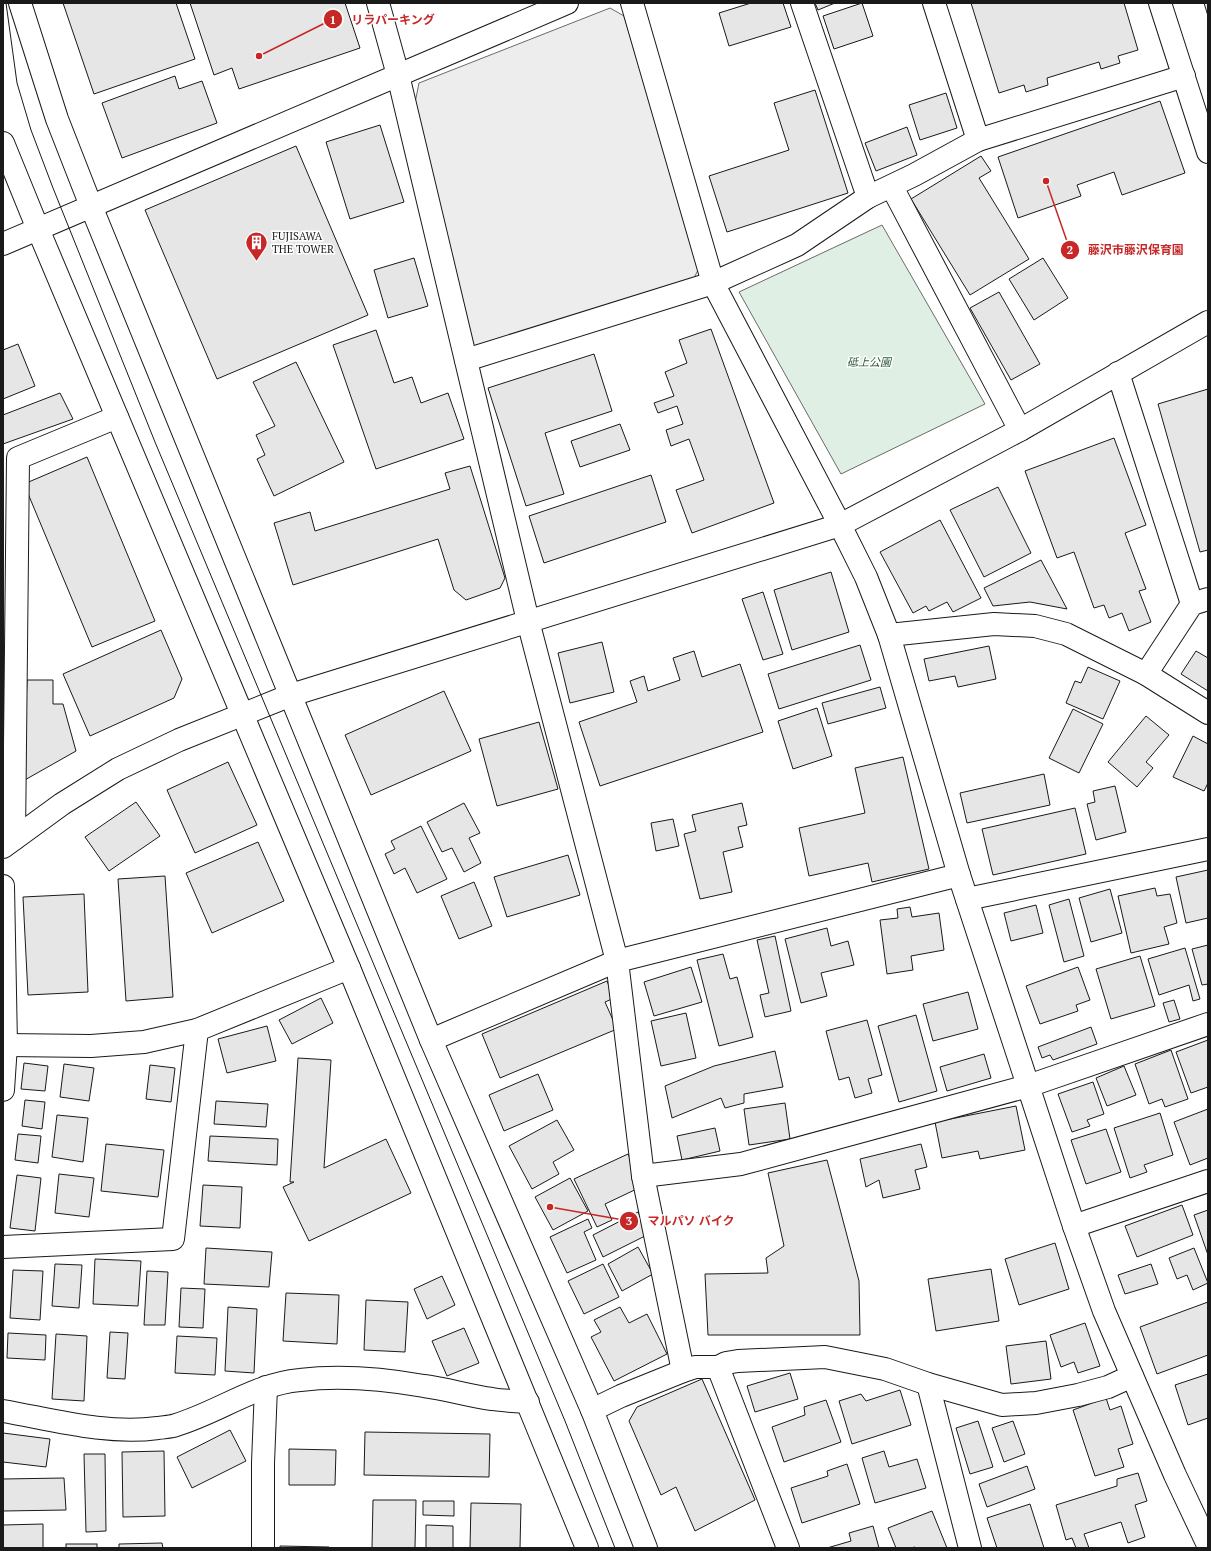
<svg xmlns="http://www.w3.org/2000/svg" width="1211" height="1551" font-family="'PT Serif','Noto Sans JP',serif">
<rect width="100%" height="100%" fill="#fff"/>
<path fill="#e0efe3" stroke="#6a6a6a" d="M882,225l103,179 -144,70 -102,-182z"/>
<path fill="#ededed" stroke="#6a6a6a" d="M610,8l14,8 75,252 -6,12 -223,69 -55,-246 4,-20z"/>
<g fill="#e6e6e6" stroke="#1a1a1a">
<path d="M63,3h113l19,56 -101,35z"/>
<path d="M190,3h155l15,45 -121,41 -7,-21 -18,7z"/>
<path d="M751,3h32l8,24 -62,19 -10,-33z"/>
<path d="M815,3h20l-17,7z"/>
<path d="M862,3l11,33 -39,13 -11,-33z"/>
<path d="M971,3h153l14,47 -20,6 2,7 -19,6 -2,-7 -52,16 1,7 -22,7 -2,-7 -25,8z"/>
<path d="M1204,3h4v13z"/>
<path d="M175,76l4,13 23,-8 15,42 -95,35 -20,-55z"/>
<path d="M815,90l33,103 -121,39 -18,-56 80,-26 -15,-47z"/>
<path d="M946,93l11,35 -37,12 -11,-35z"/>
<path d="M1160,101l25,72 -63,22 -8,-23 -37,13 4,11 -63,22 -20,-61z"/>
<path d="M380,125l24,77 -54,17 -24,-77z"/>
<path d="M907,127l10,28 -41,16 -11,-28z"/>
<path d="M296,146l72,169 -151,64 -72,-169z"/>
<path d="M981,156l10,15 -12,7 50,81 -59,36 -59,-96z"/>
<path d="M414,258l14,48 -40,12 -14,-48z"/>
<path d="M1043,258l25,40 -34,22 -25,-41z"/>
<path d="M999,292l41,72 -29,16 -41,-72z"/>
<path d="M711,329l63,174 -82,30 -16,-43 28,-10 -15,-41 -18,7 -5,-16 17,-6 -6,-18 -19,7 -4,-10 20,-7 -9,-24 22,-9 -8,-23z"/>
<path d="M376,330l18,53 18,-6 9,26 27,-10 16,46 -88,30 -43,-124z"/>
<path d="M18,344l17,42 -32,13v-49z"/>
<path d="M594,354l18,57 -67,22 19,61 -38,12 -38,-118z"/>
<path d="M296,362l48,100 -70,34 -17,-37 8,-4 -9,-20 19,-9 -22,-44z"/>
<path d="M1208,389v161l-8,2 -42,-148z"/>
<path d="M60,393l13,26 -70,25v-29z"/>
<path d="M620,424l10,26 -50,17 -9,-26z"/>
<path d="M1114,438l32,87 -21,8 21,56 -7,2 12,31 -22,9 -7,-18 -13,5 -5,-13 -10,3 -20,-56 -17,6 -32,-87z"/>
<path d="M87,457l68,164 -63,26 -68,-163z"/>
<path d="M470,466l35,112 -5,10 -34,12 -12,-10 -16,-51 -145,46 -19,-62 36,-11 5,19 135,-42 -5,-16z"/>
<path d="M651,475l15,47 -122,41 -15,-47z"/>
<path d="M998,487l33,66 -47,24 -34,-67z"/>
<path d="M940,520l41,78 -28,14 -6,-10 -18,9 -3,-5 -13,7 -33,-61z"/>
<path d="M1041,560l26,49 -37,-7 -37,4 -9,-18z"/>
<path d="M831,572l18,60 -57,18 -18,-60z"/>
<path d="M763,592l20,62 -20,6 -21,-61z"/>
<path d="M3,612l1,43 -1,-1z"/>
<path d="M161,630l21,49 -8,19 -84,38 -27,-62z"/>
<path d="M602,642l12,50 -44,11 -12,-50z"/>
<path d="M860,645l11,35 -92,29 -11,-35z"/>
<path d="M989,646l7,33 -38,8 -3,-11 -26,5 -5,-22z"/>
<path d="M694,651l8,26 38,-13 23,68 -163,54 -21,-64 58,-20 -7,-21 14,-5 4,15 32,-11 -7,-22z"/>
<path d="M1196,651l12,7v33l-27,-17z"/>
<path d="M1088,667l32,14 -17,38 -37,-16 9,-22 6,2z"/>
<path d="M27,680h26v24h10l13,47 -53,30z"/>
<path d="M880,687l6,21 -58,16 -6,-21z"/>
<path d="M444,691l27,60 -100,44 -26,-60z"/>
<path d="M817,708l15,48 -39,13 -15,-48z"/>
<path d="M1073,709l30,15 -24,49 -30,-15z"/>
<path d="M1146,716l23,19 -23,27 7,6 -16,19 -29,-25z"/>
<path d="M539,722l19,67 -61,17 -18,-67z"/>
<path d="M1193,736l15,8v39l-4,8 -31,-14z"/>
<path d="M903,757l26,112 -57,13 -4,-19 -59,13 -10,-48 66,-15 -10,-45z"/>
<path d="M228,762l29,63 -62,28 -28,-63z"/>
<path d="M1044,774l6,31 -83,18 -7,-30z"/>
<path d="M1115,786l11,46 -30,8 -9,-36 8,-2 -2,-11z"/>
<path d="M136,802l24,34 -51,35 -24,-34z"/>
<path d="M464,803l16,30 -11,5 12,25 -17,9 -12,-24 -10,4 -15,-30z"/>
<path d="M742,803l5,22 -9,2 5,20 -20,5 9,40 -32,7 -16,-65 12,-3 -4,-16z"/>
<path d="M1075,808l11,46 -93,21 -11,-46z"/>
<path d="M673,819l6,27 -23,5 -5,-28z"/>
<path d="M421,826l26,53 -30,14 -12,-25 -11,6 -9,-20 10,-5 -4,-8z"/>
<path d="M258,842l26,59 -72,32 -26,-60z"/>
<path d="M568,855l12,40 -73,22 -13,-40z"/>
<path d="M1208,870v48l-22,5 -10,-46z"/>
<path d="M165,876l8,121 -47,4 -8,-122z"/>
<path d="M474,882l18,44 -33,13 -18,-43z"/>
<path d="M1155,888l2,8 13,-2 7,29 -13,4 5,17 -38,9 -13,-57z"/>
<path d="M1110,889l12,44 -31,9 -12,-44z"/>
<path d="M84,894l4,98 -60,3 -5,-98z"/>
<path d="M1069,899l15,57 -20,6 -15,-57z"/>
<path d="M1036,905l7,28 -32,8 -7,-28z"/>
<path d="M910,907l2,10 27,-4 5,37 -33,6 2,14 -26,4 -7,-54 18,-2 -1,-9z"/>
<path d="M827,928l4,18 17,-5 6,24 -33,8 6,23 -26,7 -16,-64z"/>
<path d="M775,936l16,75 -26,6 -5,-22 9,-2 -12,-53z"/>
<path d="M1208,945v39l-6,1 -10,-36z"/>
<path d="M1185,948l15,51 -7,2 -4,-16 -30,10 -11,-36z"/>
<path d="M723,954l7,25 7,-2 16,60 -34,9 -22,-86z"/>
<path d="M1140,956l15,50 -44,13 -15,-50z"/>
<path d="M691,967l11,35 -48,14 -10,-34z"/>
<path d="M1078,967l12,33 -14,5 2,6 -38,13 -14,-38z"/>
<path d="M607,981l7,17 -9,4 12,27 -117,49 -18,-44z"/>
<path d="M968,992l10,37 -45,12 -10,-37z"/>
<path d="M321,998l12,25 -41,21 -13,-24z"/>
<path d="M1174,1000l6,19 -11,3 -6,-19z"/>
<path d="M686,1013l10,45 -35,8 -10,-45z"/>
<path d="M916,1015l21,76 -38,11 -21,-76z"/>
<path d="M867,1020l15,55 -14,4 4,14 -17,5 -6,-21 -10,3 -13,-49z"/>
<path d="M267,1026l9,35 -49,12 -9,-34z"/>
<path d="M1091,1027l6,17 -44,16 -3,-5 -8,3 -4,-11z"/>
<path d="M1208,1040v47l-17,6 -15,-41z"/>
<path d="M1171,1050l17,49 -23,8 -3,-8 -13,5 -14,-40z"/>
<path d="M775,1051l8,36 -39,7v9l-19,5 -4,-10 -49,20 -7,-32 49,-20z"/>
<path d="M984,1054l7,24 -44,13 -7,-24z"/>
<path d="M298,1058l33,2 -7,108 62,-29 25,54 -102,48 -26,-54 11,-5h-4z"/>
<path d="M24,1063l24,3 -3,25 -24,-2z"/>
<path d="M64,1064l30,4 -5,33 -29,-4z"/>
<path d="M150,1065l25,3 -4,34 -25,-3z"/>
<path d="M1124,1066l12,29 -29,11 -11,-28z"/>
<path d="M538,1074l15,36 -49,21 -15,-36z"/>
<path d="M1093,1082l11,32 -17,6 3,6 -18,6 -14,-38z"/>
<path d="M25,1100l20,2 -3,27 -20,-3z"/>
<path d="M216,1101l52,3 -2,23 -52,-3z"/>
<path d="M785,1103l5,36 -41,6 -5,-36z"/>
<path d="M1016,1106l9,44 -45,9 -2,-8 -36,7 -7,-36z"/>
<path d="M1208,1109v49l-18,7 -16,-43z"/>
<path d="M1160,1113l13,42 -29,10 3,7 -17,6 -16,-50z"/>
<path d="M57,1115l31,3 -5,44 -31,-5z"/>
<path d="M557,1120l17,30 -21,12 6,12 -27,15 -23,-43z"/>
<path d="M715,1128l5,23 -38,9 -5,-24z"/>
<path d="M1106,1129l15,43 -35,12 -15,-44z"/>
<path d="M18,1134l23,2 -3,27 -23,-3z"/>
<path d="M210,1136l68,3 -1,26 -69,-4z"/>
<path d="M106,1144l58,6 -6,47 -57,-6z"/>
<path d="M921,1144l6,23 -12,3 5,19 -37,9 -4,-18 -13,7 -6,-28z"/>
<path d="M628,1154l15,32 -38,18 7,16 -15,7 -23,-48z"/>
<path d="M827,1160l32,121 1,54h-152l-3,-61 63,-1 -2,-15 18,-12 -16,-73z"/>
<path d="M59,1174l35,4 -5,39 -34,-4z"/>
<path d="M17,1175l24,3 -6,53 -25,-3z"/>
<path d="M570,1178l18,33 -35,19 -18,-33z"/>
<path d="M203,1185l39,2 -2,41 -40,-2z"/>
<path d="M1182,1205l11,30 -56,22 -12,-31z"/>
<path d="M1208,1210v45l-14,-40z"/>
<path d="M638,1212l11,22 -46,23 -10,-22z"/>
<path d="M588,1219l4,9 -8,4 12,28 -29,13 -17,-36z"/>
<path d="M1055,1243l14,46 -50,16 -14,-46z"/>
<path d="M638,1247l15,27 -31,17 -14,-27z"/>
<path d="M206,1248l66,4 -3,35 -65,-3z"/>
<path d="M1194,1248l14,35 -15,7 -6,-15 -10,4 -8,-21z"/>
<path d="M95,1259l46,2 -3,45 -45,-2z"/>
<path d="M55,1264l27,1 -3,43 -27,-2z"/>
<path d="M603,1264l16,33 -35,17 -16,-33z"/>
<path d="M1151,1264l7,20 -33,10 -7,-19z"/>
<path d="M991,1269l8,52 -63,10 -8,-52z"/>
<path d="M13,1270l30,1 -3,49 -30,-2z"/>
<path d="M147,1271l21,1 -3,53h-21z"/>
<path d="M442,1276l13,29 -28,14 -13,-30z"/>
<path d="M181,1288l24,1 -2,39 -24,-1z"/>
<path d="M286,1293l53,2 -2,49 -54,-3z"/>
<path d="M366,1300l42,2 -3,50 -41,-2z"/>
<path d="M1208,1302v53l-51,19 -17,-47z"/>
<path d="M228,1307l29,2 -3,64 -29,-2z"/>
<path d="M620,1307l9,16 18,-9 20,40 -53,27 -23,-44 10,-5 -7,-12z"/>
<path d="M1085,1323l15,43 -22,7 -4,-11 -13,5 -11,-32z"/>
<path d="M464,1328l15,35 -32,13 -15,-35z"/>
<path d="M110,1332l18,1 -3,46 -18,-1z"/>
<path d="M8,1333l38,2 -1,25 -38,-2z"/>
<path d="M56,1334l31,2 -3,65 -32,-2z"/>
<path d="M177,1336l40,2 -2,37 -40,-2z"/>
<path d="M1046,1341l5,38 -40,5 -5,-38z"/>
<path d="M790,1373l8,26 -43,13 -8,-26z"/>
<path d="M1208,1374v44l-20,7 -13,-40z"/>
<path d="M702,1379l53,121 -60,31 -19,-44 -15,8 -32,-74 8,-14z"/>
<path d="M900,1390l11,35 -59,19 -13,-43 22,-7 5,7z"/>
<path d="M1106,1398l4,12 11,-4 12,38 -15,5 6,18 -29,9 -22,-66z"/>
<path d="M826,1400l15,42 -57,20 -12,-35 33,-12 -1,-8z"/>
<path d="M978,1421l15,46 -23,7 -14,-46z"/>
<path d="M1013,1421l12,33 -21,8 -12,-34z"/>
<path d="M230,1430l16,31 -54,27 -15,-31z"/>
<path d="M365,1432l125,2 -1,43 -125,-2z"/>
<path d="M3,1433l47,6 -4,28 -43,-5z"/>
<path d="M289,1449l47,1 -1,35h-46z"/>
<path d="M164,1451l1,65 -42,1 -1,-65z"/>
<path d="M884,1451l5,16 28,-8 9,29 -51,15 -13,-45z"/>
<path d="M84,1454h21l1,77 -20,1z"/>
<path d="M847,1464l13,40 -58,19 -11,-35 37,-12 -1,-5z"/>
<path d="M1027,1466l8,23 -48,18 -8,-23z"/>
<path d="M1138,1473l9,28 -12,4 10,32 -17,6 -7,-21 -37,12 5,14h-13l-4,-10 -6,2 -10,-35 61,-19v-7z"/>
<path d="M64,1478l2,32 -63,1v-32z"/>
<path d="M373,1500h43l-1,48h-43z"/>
<path d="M423,1501h31v15l-31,-1z"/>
<path d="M471,1503l50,1 -1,44h-50z"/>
<path d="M1030,1504l14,44h-47l-10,-30z"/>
<path d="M932,1511l15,37h-32v-1l-4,1h-15l-8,-20z"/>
<path d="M43,1524v24h-40v-23z"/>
<path d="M426,1525l27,1v22h-27z"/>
<path d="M873,1526l6,22h-52l24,-7 -2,-8z"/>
<path d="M162,1543l1,5h-44v-4z"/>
<rect x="66" y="1544" width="31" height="4"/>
<path d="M280,1546l49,1v1h-49z"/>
</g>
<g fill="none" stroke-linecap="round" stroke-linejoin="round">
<defs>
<g id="minor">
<path d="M20,3l37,116 34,87 340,834 161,370 54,138"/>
<path d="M378,3l20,72 130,546 89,340 26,215 40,195"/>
<path d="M632,3l81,280 127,242 26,52 23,58 70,240 115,351 30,85 71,164 33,70"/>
<path d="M802,3l66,194"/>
<path d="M934,3l44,137"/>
<path d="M1160,3l48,149"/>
<path d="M3,143l35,86 311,739 238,580"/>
<path d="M892,187l128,243"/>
<path d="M3,244l564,-241"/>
<path d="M466,360l247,-77 84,-38 71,-48 46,-22 64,-35 206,-64"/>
<path d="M1118,373l74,231"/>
<path d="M889,635l105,-11 41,2 31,8 80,40 62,39"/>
<path d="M1146,674l46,-70 16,-5"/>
<path d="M14,839l4,-381 99,-41"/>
<path d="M3,847l59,-43 56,-35 61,-29 112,-45 549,-170 180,-95 188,-108"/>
<path d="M3,886l3,159 -3,45"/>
<path d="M967,899l241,-50"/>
<path d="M431,1040l186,-79 342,-86"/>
<path d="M6,1045l85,1 53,-4 53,-12 152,-62"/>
<path d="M643,1176l98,-12 287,-78 180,-62"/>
<path d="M1074,1226l134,-45"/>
<path d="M3,1247l170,-8 24,-209"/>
<path d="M718,1367l70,181"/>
<path d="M928,1384l42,164"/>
<path d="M592,1410l29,-14 62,-25 12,-4h23l8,-4 12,-2 87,-4 60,12 43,15 74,21 34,-2 42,-8 30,-8 24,-11"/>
<path d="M3,1411c51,9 104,24 155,17 6,-1 13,-1 18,-3 43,-13 79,-41 124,-45 41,-5 84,-1 124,6 23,3 45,10 68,13 12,2 24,2 36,3"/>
<path d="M263,1548v-85l3,-76"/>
</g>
</defs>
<use href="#minor" stroke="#1a1a1a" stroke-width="24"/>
<use href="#minor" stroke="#fff" stroke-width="22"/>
<path stroke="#1a1a1a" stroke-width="1" d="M6,3l11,80 14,47 22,58 102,254 410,979 50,127"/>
</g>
<defs>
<symbol id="building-pin" viewBox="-11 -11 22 30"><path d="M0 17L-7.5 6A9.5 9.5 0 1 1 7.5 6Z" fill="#c62828" stroke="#fff"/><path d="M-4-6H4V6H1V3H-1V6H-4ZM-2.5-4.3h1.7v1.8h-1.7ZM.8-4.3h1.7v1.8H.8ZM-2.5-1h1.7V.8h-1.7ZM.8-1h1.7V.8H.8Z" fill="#fff"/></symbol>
</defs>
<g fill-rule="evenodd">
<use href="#building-pin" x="244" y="230" width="25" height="34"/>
</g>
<g text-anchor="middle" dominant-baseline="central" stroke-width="3" stroke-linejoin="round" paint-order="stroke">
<g font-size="11" fill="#1a1a1a" stroke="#fff" text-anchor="start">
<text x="272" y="236">FUJISAWA<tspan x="272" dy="13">THE TOWER</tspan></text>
</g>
<g font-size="11" font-style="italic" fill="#2b5a34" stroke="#fff">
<text x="869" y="362">砥上公園</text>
</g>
</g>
<path fill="none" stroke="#c62828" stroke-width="1.5" d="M259 56L333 19M1046 181L1070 250M550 1207L629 1221"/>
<g fill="#c62828" stroke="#fff" stroke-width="1.5">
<circle cx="259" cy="56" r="4"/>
<circle cx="1046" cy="181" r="4"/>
<circle cx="550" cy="1207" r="4"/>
<circle cx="333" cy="19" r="10"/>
<circle cx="1070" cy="250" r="10"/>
<circle cx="629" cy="1221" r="10"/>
</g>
<g font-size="12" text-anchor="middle" font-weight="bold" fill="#fff">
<text x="333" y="24">1</text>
<text x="1070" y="254">2</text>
<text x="629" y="1225">3</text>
</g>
<g font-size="12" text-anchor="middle" font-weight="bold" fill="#c62828" stroke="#fff" stroke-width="3" stroke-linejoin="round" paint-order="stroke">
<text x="393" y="24">リラパーキング</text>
<text x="1136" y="254">藤沢市藤沢保育園</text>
<text x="691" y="1225">マルパソ バイク</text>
</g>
<rect width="1211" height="1551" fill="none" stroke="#1a1a1a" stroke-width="8"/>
</svg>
